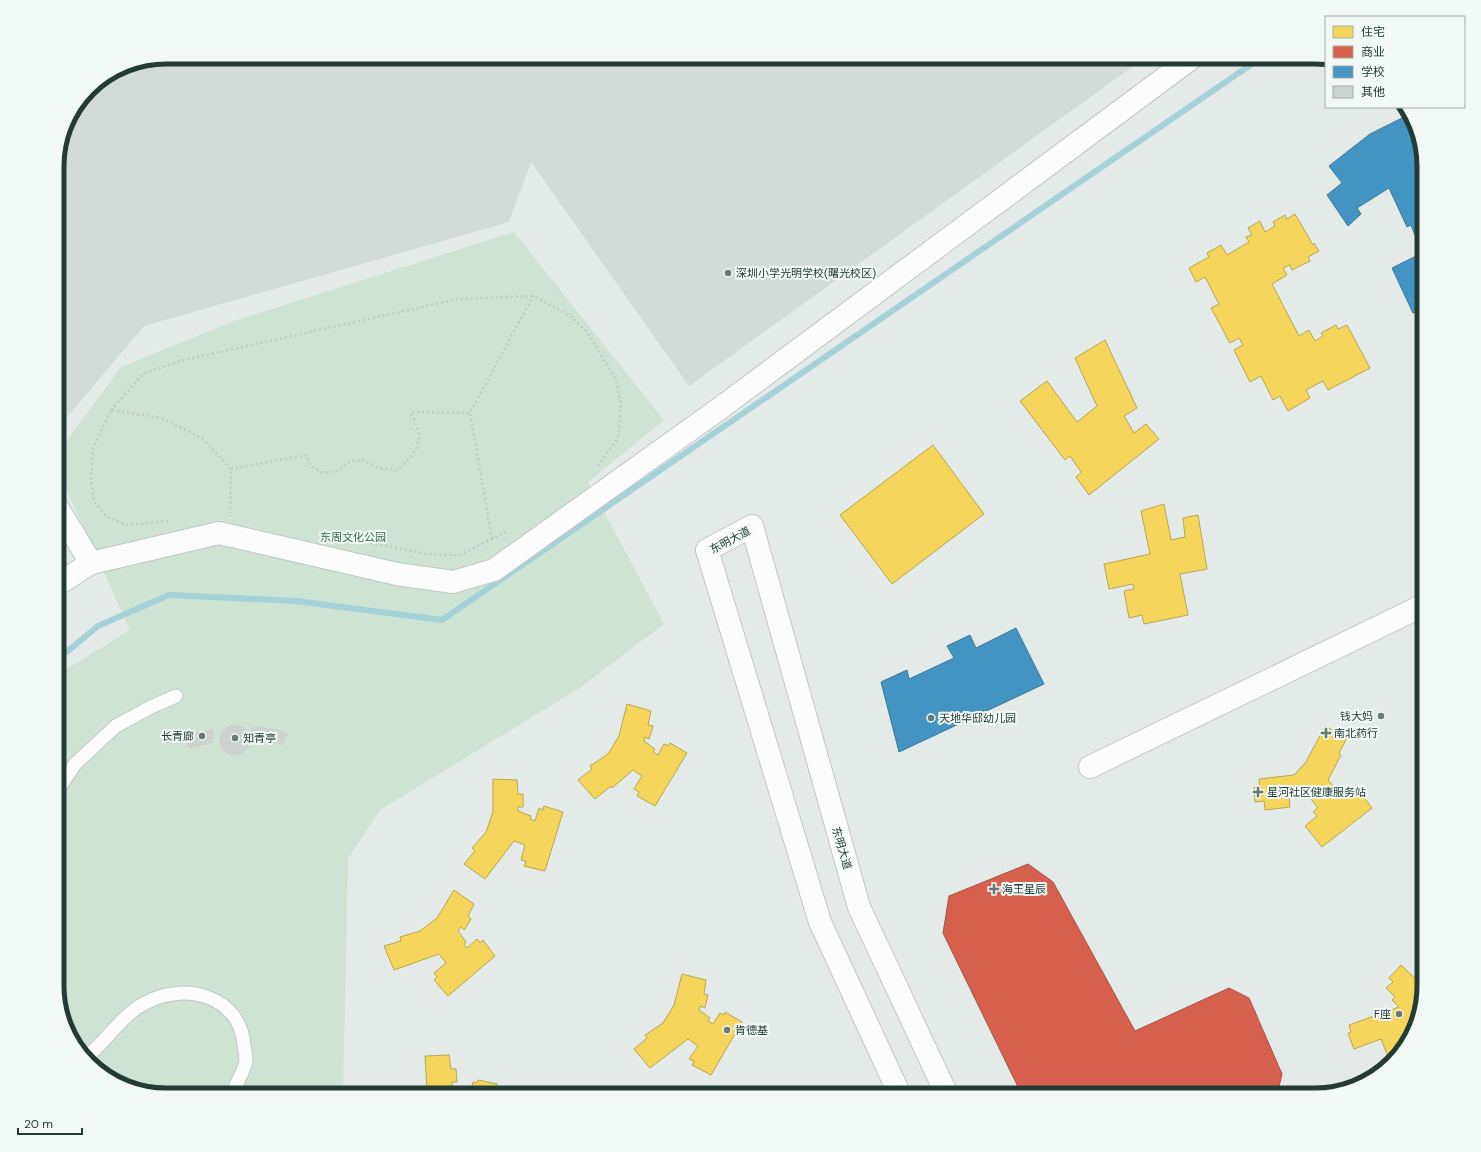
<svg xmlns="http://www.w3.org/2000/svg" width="1481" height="1152" font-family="'DM Sans','Noto Sans SC',sans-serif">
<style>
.built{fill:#d2dbd7}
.green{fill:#cde3d4}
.homes{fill:#f6d55c;stroke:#b6a750}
.shops{fill:#d6604d;stroke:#a05546}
.schools{fill:#4393c3;stroke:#397998}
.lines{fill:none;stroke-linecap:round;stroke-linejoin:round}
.stream{stroke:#a6d1d7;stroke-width:6}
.building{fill:#cdd2d0;stroke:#cdd2d0}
.service-casing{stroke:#c1c7c4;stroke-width:15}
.minor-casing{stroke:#c1c7c4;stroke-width:24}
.tertiary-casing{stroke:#c1c7c4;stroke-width:24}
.secondary-casing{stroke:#bfc7c4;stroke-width:24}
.path{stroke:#c1cac5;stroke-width:2.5;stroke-dasharray:2 3;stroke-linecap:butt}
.service{stroke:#fbfcfb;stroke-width:13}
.minor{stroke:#fbfcfb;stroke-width:22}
.tertiary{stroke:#fbfcfb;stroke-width:22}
.secondary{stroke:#fbfcfb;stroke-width:22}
.poi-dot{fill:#667973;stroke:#f2f8f5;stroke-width:1.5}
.labels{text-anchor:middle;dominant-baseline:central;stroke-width:4;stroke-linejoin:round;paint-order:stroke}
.poi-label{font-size:11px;fill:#223c35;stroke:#f2f8f5;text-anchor:start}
.park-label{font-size:11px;fill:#2d7247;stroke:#f2f8f5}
.street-label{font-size:11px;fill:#223c35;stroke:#f2f8f5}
.rim{fill:none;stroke:#223c35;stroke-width:5}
</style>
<rect width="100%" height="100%" fill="#e4eae7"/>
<path class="built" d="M166,57H1146L689,386L531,162L509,222L144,326L57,429V159L68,118L94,84L125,65Z"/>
<path class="green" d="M514,232L664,420L588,482L664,624L578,689L380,810L348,859L343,1095H166L131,1089L100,1072L68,1034L57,993V675L130,630L57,469V454L121,367L234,321Z"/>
<path class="homes" d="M1295,214L1313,245L1314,243L1319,251L1308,257L1310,261L1292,270L1290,265L1283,268L1287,275L1272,284L1299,336L1309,330L1315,341L1323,336L1321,333L1336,325L1338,329L1347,325L1370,368L1328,390L1323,381L1306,390L1310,398L1288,411L1280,396L1273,400L1261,376L1250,382L1234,350L1243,345L1239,338L1230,343L1211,308L1219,304L1205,277L1196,282L1189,268L1209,257L1207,253L1221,245L1227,255L1249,242L1246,237L1252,235L1248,228L1260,221L1265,232L1275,226L1273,222L1285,215L1287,219Z
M1105,340L1137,408L1124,416L1134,433L1146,424L1159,439L1089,495L1076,477L1081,472L1070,456L1065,460L1020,401L1047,381L1077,422L1097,406L1075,358Z
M933,445L984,514L892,584L840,515Z
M1164,504L1171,540L1185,537L1183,518L1198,515L1207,569L1180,574L1188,615L1144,624L1142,615L1129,618L1124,591L1134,589L1133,584L1109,589L1104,564L1150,554L1141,511Z
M627,704L651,711L648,725L653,726L649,739L645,737L644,741L655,749L653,752L658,755L664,744L668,746L670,743L687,753L655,806L637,796L639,792L634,789L642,776L633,770L612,788L611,786L595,799L578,780L592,769L590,766L608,754L619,736Z
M1325,726L1347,738L1339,753L1341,755L1328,780L1335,788L1332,790L1338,798L1347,791L1352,797L1359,791L1372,808L1322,847L1305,826L1317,816L1313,812L1318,808L1306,793L1289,795L1290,807L1265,810L1264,801L1255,802L1254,787H1260L1259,779L1294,775L1306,762Z
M493,779L517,780L518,794H523V807H518V811L531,816L530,819L535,821L539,808L543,810L544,806L563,812L545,871L524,866L526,861L521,860L525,845L514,841L485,879L464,864L475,851L472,848L486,832L493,812Z
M1023,874L1047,877L1041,920L1071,923L1062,981L1040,978L1041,975L1032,974L1034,963L1025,961L1027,953L1005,952L1016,969L991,980L963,930L981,920L983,925L989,921L996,934L993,942L1004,944L1012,885L1021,886Z
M454,890L474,904L468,916L471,919L464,930L461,927L458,931L466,942L464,944L467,948L477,939L480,943L483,940L495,956L448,996L434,980L437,977L434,973L446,963L439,954L394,970L384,946L401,941L400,937L420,931L437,918Z
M1401,965L1424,987L1418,1021L1401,1052L1390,1062L1381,1039L1354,1049L1348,1033L1351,1032L1349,1025L1399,1007L1392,1000L1395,997L1386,988L1393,982L1389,978Z
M682,974L706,980L704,994L708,995L705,1008L700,1006L699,1010L710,1018L708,1021L713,1024L720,1013L724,1015L725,1012L742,1022L711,1075L692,1065L694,1061L689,1059L698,1046L688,1039L650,1068L634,1049L647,1038L645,1035L663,1023L674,1005Z
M1207,1004L1250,1033L1245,1042L1250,1045L1244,1055L1246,1056L1244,1060L1218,1042L1210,1053L1217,1074L1247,1064L1251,1074L1255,1073L1260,1089L1243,1095H1204L1199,1078L1191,1080L1188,1072L1196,1069L1194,1063L1197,1062L1193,1051L1200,1048L1209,1036L1197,1028L1202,1021L1198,1018Z
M449,1055L451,1069H456L457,1082H452V1086L465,1090V1093L470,1095L473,1082L477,1083L478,1080L497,1084L494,1095H425L427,1089L425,1056Z
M1084,1062L1095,1094L1154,1073L1161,1095H1056L1049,1075Z"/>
<path class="shops" d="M1028,864L1053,882L1135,1031L1229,988L1249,998L1282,1074L1277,1095H1022L943,933L949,896Z"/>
<path class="schools" d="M1410,114L1413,118L1424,166V308L1413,313L1392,268L1422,253L1411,225L1407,227L1389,188L1357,208L1361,214L1348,226L1327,195L1342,183L1329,166L1370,134Z
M1016,628L1044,684L899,752L881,682L907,670L909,679L954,658L947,646L970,635L976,648Z"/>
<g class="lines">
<path class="stream" d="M57,660L98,626L169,595L296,601L442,620L1262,57"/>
</g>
<path class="building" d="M220 740a15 15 0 1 1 30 0a15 15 0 1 1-30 0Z
M259,727L277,730L287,734L283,745L266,739H253L251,728Z
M213,729V742L190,748L185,739L196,733Z"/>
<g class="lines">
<defs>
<path id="service" d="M57,791L75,764L116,726L151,707L176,696
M87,1057C106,1041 123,1014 145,1003C185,981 241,996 244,1046C245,1051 246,1057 246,1061C244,1073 235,1084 232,1095"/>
<path id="minor" d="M57,507L91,563
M1090,767L1424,605"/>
<path id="tertiary" d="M57,585L91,563L219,533L397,574L453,582L494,570L719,409L1193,57"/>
<path id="secondary" d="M900,1095L820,922L707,550L752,526L859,907L947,1095"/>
</defs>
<use href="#service" class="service-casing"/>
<use href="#minor" class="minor-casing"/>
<use href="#tertiary" class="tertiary-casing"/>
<use href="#secondary" class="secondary-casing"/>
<path class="path" d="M111,410L144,373L184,360L458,299L533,296L571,316L588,333L616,380L621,405L618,438L598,466
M231,469L306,455L311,466L323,473L337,471L351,461L363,460L379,468L396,470C407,462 421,449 419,434C418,427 413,419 411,412L470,413
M168,521L127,525L107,517L94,501L91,479L93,448L111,410L162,418L203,439L231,469L230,513
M346,538L427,554L460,555L508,531
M492,539L470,413L533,296"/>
<use href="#service" class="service"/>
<use href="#minor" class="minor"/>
<use href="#tertiary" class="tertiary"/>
<use href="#secondary" class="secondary"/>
</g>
<g class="poi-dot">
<circle cx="728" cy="273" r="4"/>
<circle cx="1381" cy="716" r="4"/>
<circle cx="931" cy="718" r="4"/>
<path d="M1324 727h4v4h4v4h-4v4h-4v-4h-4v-4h4z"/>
<circle cx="202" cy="736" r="4"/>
<circle cx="235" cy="738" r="4"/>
<path d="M1256 786h4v4h4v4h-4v4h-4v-4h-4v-4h4z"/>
<path d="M992 883h4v4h4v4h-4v4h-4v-4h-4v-4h4z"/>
<circle cx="1399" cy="1014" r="4"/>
<circle cx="727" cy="1030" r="4"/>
</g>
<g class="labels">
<g class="poi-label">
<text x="736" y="273">深圳小学光明学校(曙光校区)</text>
<text x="1373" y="716" text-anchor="end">钱大妈</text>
<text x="939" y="718">天地华邸幼儿园</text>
<text x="1334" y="733">南北药行</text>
<text x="194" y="736" text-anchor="end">长青廊</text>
<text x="243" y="738">知青亭</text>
<text x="1267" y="792">星河社区健康服务站</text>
<text x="1002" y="889">海王星辰</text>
<text x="1391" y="1014" text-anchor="end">F座</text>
<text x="735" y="1030">肯德基</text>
</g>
<g class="park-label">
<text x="353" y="537">东周文化公园</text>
</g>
<g class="street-label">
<text transform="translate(730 540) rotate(-28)">东明大道</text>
<text transform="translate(842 848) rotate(74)">东明大道</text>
</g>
</g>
<path d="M0 0H1481V1152H0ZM166 64H1315A102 102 0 0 1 1417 166V986A102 102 0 0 1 1315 1088H166A102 102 0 0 1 64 986V166A102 102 0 0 1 166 64Z" fill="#f2f8f5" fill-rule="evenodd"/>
<path class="rim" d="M166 64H1315A102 102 0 0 1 1417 166V986A102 102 0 0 1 1315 1088H166A102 102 0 0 1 64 986V166A102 102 0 0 1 166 64Z"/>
<rect x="1325" y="16" width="140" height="92" fill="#f2f8f5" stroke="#9fada8"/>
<rect x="1333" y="26" width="20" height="12" fill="#f6d55c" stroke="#9fada8"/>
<text x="1361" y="36" font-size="12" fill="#223c35">住宅</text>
<rect x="1333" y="46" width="20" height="12" fill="#d6604d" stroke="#9fada8"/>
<text x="1361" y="56" font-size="12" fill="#223c35">商业</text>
<rect x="1333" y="66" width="20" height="12" fill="#4393c3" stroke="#9fada8"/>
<text x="1361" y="76" font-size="12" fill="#223c35">学校</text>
<rect x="1333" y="86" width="20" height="12" fill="#cdd2d0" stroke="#9fada8"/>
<text x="1361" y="96" font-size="12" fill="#223c35">其他</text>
<path d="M18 1128v6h64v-6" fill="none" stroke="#223c35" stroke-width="2"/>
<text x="24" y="1128" font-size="12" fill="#223c35" stroke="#f2f8f5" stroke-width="3" paint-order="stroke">20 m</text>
</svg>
